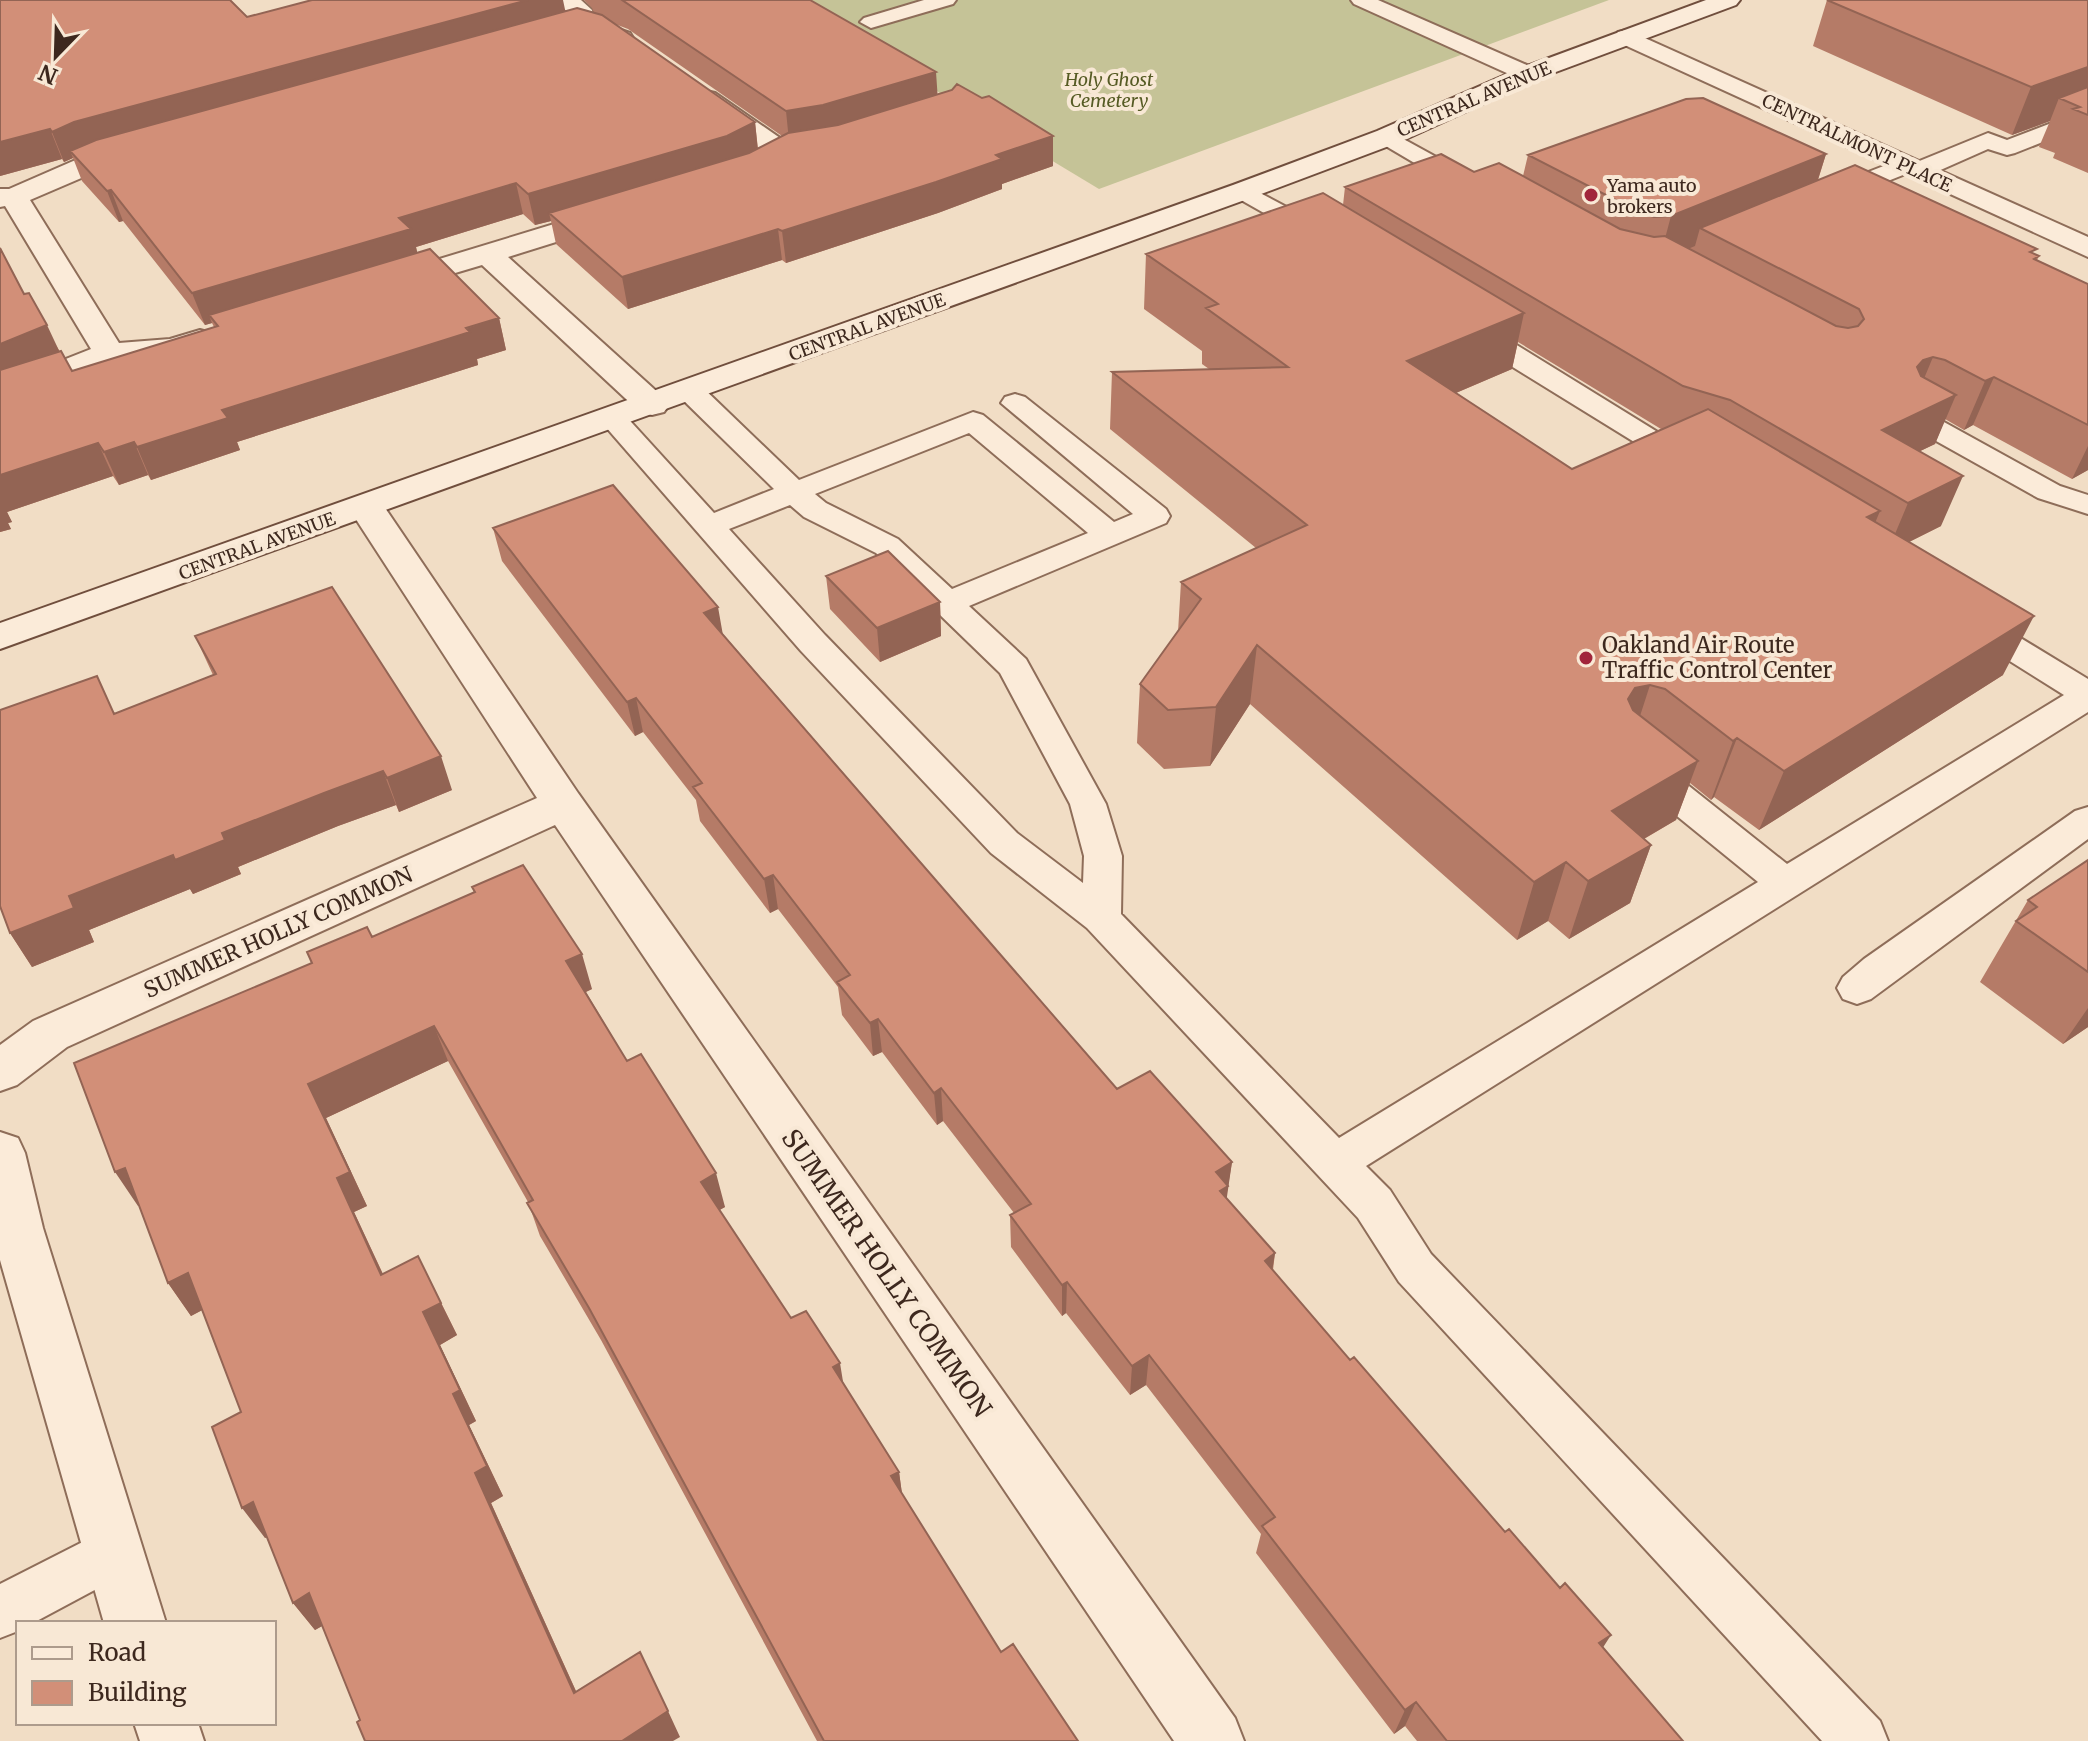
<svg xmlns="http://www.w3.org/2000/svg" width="2088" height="1741" font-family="Merriweather,serif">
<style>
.cemetery{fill:#c5c397}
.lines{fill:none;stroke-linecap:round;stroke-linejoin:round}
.service-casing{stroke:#8e6d59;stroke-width:4}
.minor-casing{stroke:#8e6d59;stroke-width:4}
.secondary-casing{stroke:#704e3d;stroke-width:4}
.service{fill:#fbebd9;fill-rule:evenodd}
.minor{fill:#fbebd9;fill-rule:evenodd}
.secondary{fill:#fbebd9;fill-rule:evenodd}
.wall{fill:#b57b67;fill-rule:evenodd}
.shaded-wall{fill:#936454}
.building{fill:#d28f78;stroke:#936454;stroke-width:2}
.poi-dot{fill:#a1253b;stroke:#f8e8d5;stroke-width:3}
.labels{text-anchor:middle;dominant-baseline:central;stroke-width:8;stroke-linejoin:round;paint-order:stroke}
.far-park-label{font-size:18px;font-style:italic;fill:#565b24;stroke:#f8e8d5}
.far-street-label{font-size:18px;fill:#3d281e;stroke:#f8e8d5}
.far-poi-label{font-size:18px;fill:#3d281e;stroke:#f8e8d5;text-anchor:start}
.poi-label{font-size:22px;fill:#3d281e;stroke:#f8e8d5;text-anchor:start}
.street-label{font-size:22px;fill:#3d281e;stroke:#f8e8d5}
.near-street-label{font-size:26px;fill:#3d281e;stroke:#f8e8d5}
</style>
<rect width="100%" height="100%" fill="#f1ddc5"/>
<path class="cemetery" d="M786,0H1609L1099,189Z"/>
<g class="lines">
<defs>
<path id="service" d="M924,0H956L953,4L871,28L860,22L864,18Z
M1351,0H1378L1536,69L1539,74L1536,79H1520L1354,4Z
M2088,109V124L2015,153L2007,155L1988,149L1927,176L1918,178L1908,173L1840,200H1822L1819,195L1822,190L1899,160L1907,158L1917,162L1988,133L2007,140Z
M1387,130L1480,181L1483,186L1480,191H1462L1379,142L1375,137L1379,132Z
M1243,184L1330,230L1334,235L1330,240H1312L1234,196L1231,191L1234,186Z
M1471,321L1481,323L1664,436L1703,448L1707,454L1703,460L1692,463L1644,448L1461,335L1457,329L1461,323Z
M690,382L700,385L799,480L973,412L983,415L1114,522L1133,514L1001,403L1005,397L1015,394L1025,397L1166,509L1170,516L1166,523L969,606L1026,659L1106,804L1122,856L1121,914L1339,1138L1758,882L1629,777L1624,768L1629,759L1642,756L1655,759L1787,864L2064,695L1962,631L1957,624L1962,617L1974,613L1986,617L2088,679V712L1366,1166L1390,1190L1431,1254L1880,1721L1888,1741H1822L1399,1282L1358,1218L1087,928L991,853L801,651L598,418L602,412L612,409L622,412L714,513L774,489L680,397L676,391L680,385ZM969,433L1088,533L952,589L898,539L826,503L815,494ZM790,505L804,517L876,553L1000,673L1070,804L1084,856L1083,883L1017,833L825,635L729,529Z
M1914,408L1924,411L2060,486L2088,495V514L2038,498L1904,423L1900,417L1904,411Z
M2088,807V839L1871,999L1857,1004L1843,999L1837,988L1843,977L1864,959L2075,811Z
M114,1526L132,1534L140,1552L132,1570L33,1623H18V1631L0,1638V1584Z"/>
<path id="minor" d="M553,0H581L592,10L594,21L630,33L633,38L630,43L621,45L574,30L569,13Z
M1627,30L2088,237V257L1618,42L1615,37L1618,32Z
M706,91L715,93L793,147L797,153L793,159L783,161L773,159L697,105L693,99L697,93Z
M134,142L144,144L148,150L144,156L107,167L30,200L119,343L170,339L200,330L211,333L216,340L211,347L172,358L115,362L58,388L0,406V385L91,349L5,206L0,207V189H9L87,155Z
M610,207L620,210L624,216L620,222L508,257L664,398L669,405L664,412L652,415L640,412L482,265L388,293L377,290L373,284L377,278Z
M366,496L379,499L578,793L1235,1718L1244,1741H1174L555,825L67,1047L17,1085L0,1091V1045L33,1021L537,798L348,507L353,499Z
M0,1132L18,1138L25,1153L43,1228L166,1623H104L0,1260Z
M134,1723H198L204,1741H140Z"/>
<path id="secondary" d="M1706,0H1740L1736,5L1537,79L1397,143L1253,197L0,649V623L1233,185L1377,131L1519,69Z"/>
</defs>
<use href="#service" class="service-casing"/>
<use href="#minor" class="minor-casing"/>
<use href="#secondary" class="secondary-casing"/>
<use href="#service" class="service"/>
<use href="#minor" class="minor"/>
<use href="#secondary" class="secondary"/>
</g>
<path class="wall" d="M0,0L247,17L565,11L594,13L592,8L584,0H810L937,95L1053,136V166L1002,184V189L938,213L786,263L782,260L628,309L556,244L551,221L535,225L523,214L416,247L417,253L499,318L506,350L477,359L478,365L237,442L240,450L151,480L148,475L119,485L113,476L7,512L12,522L8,523L11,529L0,532V248L24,294L72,371L214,327L212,323L205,325L123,221L119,222L82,181L73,158L64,162L62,159L0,176ZM615,24L628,29L782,136L758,149L755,122Z
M1827,0H2088V173L2053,158L2055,153L2039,147L2050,121L2012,135L1813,46Z
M1826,154L1818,180L2034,254L2039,256L2037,260L2088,284V470L2072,479L1973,425L1964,430L1945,419L1935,444L1920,451L1941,526L1909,542L2003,675L1759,830L1714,797L1711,800L1690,783L1676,820L1644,839L1651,845L1630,903L1569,939L1548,921L1517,940L1250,704L1210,766L1164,769L1137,743L1140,684L1178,632L1181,582L1256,548L1110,429L1112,372L1209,369L1202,364V351L1144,309L1146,254L1343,205L1345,187L1474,172L1523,176L1528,155ZM1518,342L1661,429L1572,469L1456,393L1512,369Z
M493,528L723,634L1117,1089L1232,1162L1226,1198L1275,1253L1273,1270L1350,1360L1603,1647L1683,1741H1417L1405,1726L1394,1734L1256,1553L1261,1534L1146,1385L1130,1395L1066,1313L1062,1316L1011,1247L1010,1215L1014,1213L943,1121L937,1125L882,1052L873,1056L842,1015L838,987L778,909L770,913L700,821L696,800L643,732L635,736L502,561Z
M826,576L940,602L941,636L880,662L830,609Z
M195,636L452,790L399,812L396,805L338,826L238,867L241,874L193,894L190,889L89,930L94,942L32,967L10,933L116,713L213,675Z
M2088,860V1027L2063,1044L1980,982L2028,900Z
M472,887L592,989L586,992L627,1061L725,1207L719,1210L791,1318L843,1383L899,1472L902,1494L1001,1652L1078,1741H817L601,1340L540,1236L528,1202L448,1061L326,1118L367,1206L354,1212L383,1274L418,1256L457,1335L440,1345L476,1421L469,1425L503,1496L491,1503L576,1691L680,1737L360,1720L322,1626L315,1630L293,1603L267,1537L265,1538L241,1412L202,1310L191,1316L168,1283L139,1206H138L312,964L474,892Z"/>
<path class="shaded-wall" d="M528,0H563L567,19L70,151L73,158L64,162L52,132L74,122Z
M2088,67V107H2080L2059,98L2050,121L2012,135L2031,87Z
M936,72L938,101L789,141L786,111Z
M755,122L758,152L549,213L551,221L535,225L528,194Z
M50,129L62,159L0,176V142Z
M1053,136V166L1002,184V189L938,213L786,263L782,231L996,155Z
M1826,154L1812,198L1700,228L1695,246L1659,261L1671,216Z
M516,183L523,214L416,247L419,260L209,315L212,323L205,325L192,293L399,218Z
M111,190L123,221L119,222L107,191Z
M778,229L782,260L628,309L622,277Z
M1524,313L1512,369L1397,418L1407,361Z
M499,318L506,350L477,359L478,365L237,442L240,450L151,480L137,447L222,410Z
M47,325L62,357L0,382V344Z
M1933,357L1913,405L1917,367L1923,360Z
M1994,377L1973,425L1964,430L1985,381Z
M1956,395L1935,444L1864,478L1882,430Z
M134,442L148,475L119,485L104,452Z
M98,443L113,476L7,512L12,522L8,523L11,529L0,532V475Z
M2088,446V470L2072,479Z
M1963,476L1941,526L1887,553L1908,503Z
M1880,511L1856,569L1867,517Z
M940,602L941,636L880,662L877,628Z
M718,607L724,641L704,613Z
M2034,616L2003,675L1759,830L1784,771Z
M1257,645L1250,704L1210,766L1216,707Z
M1650,685L1631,744L1628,699L1635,688Z
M636,698L643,732L635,736L627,702Z
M1737,738L1714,797L1711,800L1733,741Z
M441,756L452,790L399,812L387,778Z
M1698,761L1676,820L1592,869L1612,811Z
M383,771L396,805L338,826L238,867L241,874L193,894L190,889L89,930L94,942L32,967L10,933L69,896L222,833L324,793Z
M1651,845L1630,903L1569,939L1588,881Z
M1566,862L1548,921L1517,940L1534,882Z
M773,875L778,909L770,913L764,879Z
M582,954L592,989L577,996L566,961Z
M2088,1008V1027L2063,1044Z
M878,1019L882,1052L873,1056L870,1023Z
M434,1026L448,1061L326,1118L367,1206L354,1212L398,1307L381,1275L337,1178L308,1084Z
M941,1088L943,1121L937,1125L934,1093Z
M1232,1162L1224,1217L1216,1172Z
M125,1168L148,1201L138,1206L115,1172Z
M716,1173L725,1207L709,1216L701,1182Z
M1275,1253L1270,1284L1265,1261Z
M188,1273L210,1306L191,1316L168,1283Z
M1067,1282L1066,1313L1062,1316V1285Z
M441,1303L457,1335L440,1345L476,1421L469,1425L503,1496L491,1503L588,1718L574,1693L475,1473L453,1394L423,1312Z
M1149,1355L1146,1385L1130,1395L1132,1366Z
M840,1363L845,1394L833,1367Z
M899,1472L903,1501L891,1476Z
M253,1502L276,1532L265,1538L242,1508Z
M309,1593L331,1621L315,1630L293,1603Z
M1611,1635L1595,1660L1599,1643Z
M1416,1702L1405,1726L1394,1734L1405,1710Z
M668,1711L680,1737L673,1741H622Z"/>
<path class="building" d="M0,0H230L247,17L312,0H528L74,122L52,132L50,129L0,142Z
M622,0H810L936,72L823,105L786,111Z
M1827,0H2088V67L2031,87Z
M577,8L602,15L755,122L727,136L528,194L516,183L399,218L411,229L192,293L111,190L107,191L70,151L96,140Z
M957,84L982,98L989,96L1053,136L996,155L1002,159L936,182L782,231L778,229L622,277L549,213L749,153L788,133L838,125L952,90Z
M2088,87V115L2073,109L2080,107L2059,98Z
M1703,98L1826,154L1671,216L1654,217L1641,213L1528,155L1686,99Z
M1441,154L1474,172L1499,163L1620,229L1654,237L1665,236L1836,326L1848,328L1858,326L1864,319L1859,309L1700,228L1855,165L2037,249L2030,252L2039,256L2034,259L2088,284V425L1994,377L1985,381L1945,360L1933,357L1923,360L1917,367L1921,376L1956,395L1882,430L1963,476L1908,503L1730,400L1683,386L1345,187Z
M1323,193L1524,313L1407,361L1572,469L1708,409L1880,511L1867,517L2034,616L1784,771L1737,738L1733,741L1665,689L1650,685L1635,688L1628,699L1633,710L1698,761L1612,811L1651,845L1588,881L1566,862L1534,882L1257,645L1216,707L1168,710L1140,684L1201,599L1181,582L1307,525L1112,372L1288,367L1206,308L1218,304L1146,254Z
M0,248L24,294L29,293L47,325L0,344Z
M430,249L499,318L466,328L470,332L222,410L228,418L137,447L134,442L104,452L98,443L0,475V370L61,351L72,371L218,326L209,315Z
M613,485L718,607L704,613L1117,1089L1150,1071L1232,1162L1216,1172L1228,1186L1220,1191L1275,1253L1265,1261L1350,1360L1354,1357L1505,1532L1509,1529L1560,1588L1565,1583L1611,1635L1599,1643L1683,1741H1447L1416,1702L1405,1710L1262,1526L1275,1517L1149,1355L1132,1366L1067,1282L1062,1285L1010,1215L1031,1204L941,1088L934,1093L878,1019L870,1023L837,982L850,975L773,875L764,879L693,787L702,783L636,698L627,702L493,528Z
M888,551L940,602L877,628L826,576Z
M332,587L441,756L387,778L383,771L324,793L222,833L225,840L175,860L173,855L69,896L74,908L10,933L0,906V710L97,676L114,714L216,674L195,636Z
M2088,860V972L2016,921L2037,907L2028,900Z
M523,865L582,954L566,961L627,1061L641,1054L716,1173L701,1182L791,1318L806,1311L840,1363L833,1367L899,1472L891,1476L1001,1652L1013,1644L1078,1741H824L589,1308L527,1203L533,1200L434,1026L308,1084L350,1172L337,1178L381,1275L418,1256L441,1303L423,1312L460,1390L453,1394L487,1466L475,1473L574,1693L640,1652L668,1711L622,1741H365L357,1722L360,1720L309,1593L293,1603L253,1502L242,1508L212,1427L241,1412L188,1273L168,1283L125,1168L115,1172L74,1063L312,963L307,952L367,927L372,937L475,892L472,887Z"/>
<g class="poi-dot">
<circle cx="1591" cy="195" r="8"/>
<circle cx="1586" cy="658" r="8"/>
</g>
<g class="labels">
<g class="far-park-label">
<text x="1109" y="79">Holy Ghost<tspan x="1109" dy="21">Cemetery</tspan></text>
</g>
<g class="far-street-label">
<text transform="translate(1474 99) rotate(-23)">CENTRAL AVENUE</text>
<text transform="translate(1857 143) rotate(25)">CENTRALMONT PLACE</text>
<text transform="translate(867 327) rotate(-20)">CENTRAL AVENUE</text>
<text transform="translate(257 546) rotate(-20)">CENTRAL AVENUE</text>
</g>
<g class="far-poi-label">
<text x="1607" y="185">Yama auto<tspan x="1607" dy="21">brokers</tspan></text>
</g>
<g class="poi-label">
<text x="1602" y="645">Oakland Air Route<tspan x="1602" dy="25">Traffic Control Center</tspan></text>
</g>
<g class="street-label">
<text transform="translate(278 932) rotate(-24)">SUMMER HOLLY COMMON</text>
</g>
<g class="near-street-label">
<text transform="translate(887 1273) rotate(55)">SUMMER HOLLY COMMON</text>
</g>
</g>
<rect x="16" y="1621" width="260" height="104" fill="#f8e8d5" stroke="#ad9b8c" stroke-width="2"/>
<rect x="32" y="1647" width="40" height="12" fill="#fbebd9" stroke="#ad9b8c" stroke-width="2"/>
<text x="88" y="1661" font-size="24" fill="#3d281e">Road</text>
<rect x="32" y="1681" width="40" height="24" fill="#d28f78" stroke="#ad9b8c" stroke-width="2"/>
<text x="88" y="1701" font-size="24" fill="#3d281e">Building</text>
<g transform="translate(56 56) rotate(203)" stroke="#f8e8d5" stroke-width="6" paint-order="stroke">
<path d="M0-6L14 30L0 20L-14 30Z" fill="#3d281e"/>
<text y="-12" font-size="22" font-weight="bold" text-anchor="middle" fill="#3d281e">N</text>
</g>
</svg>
